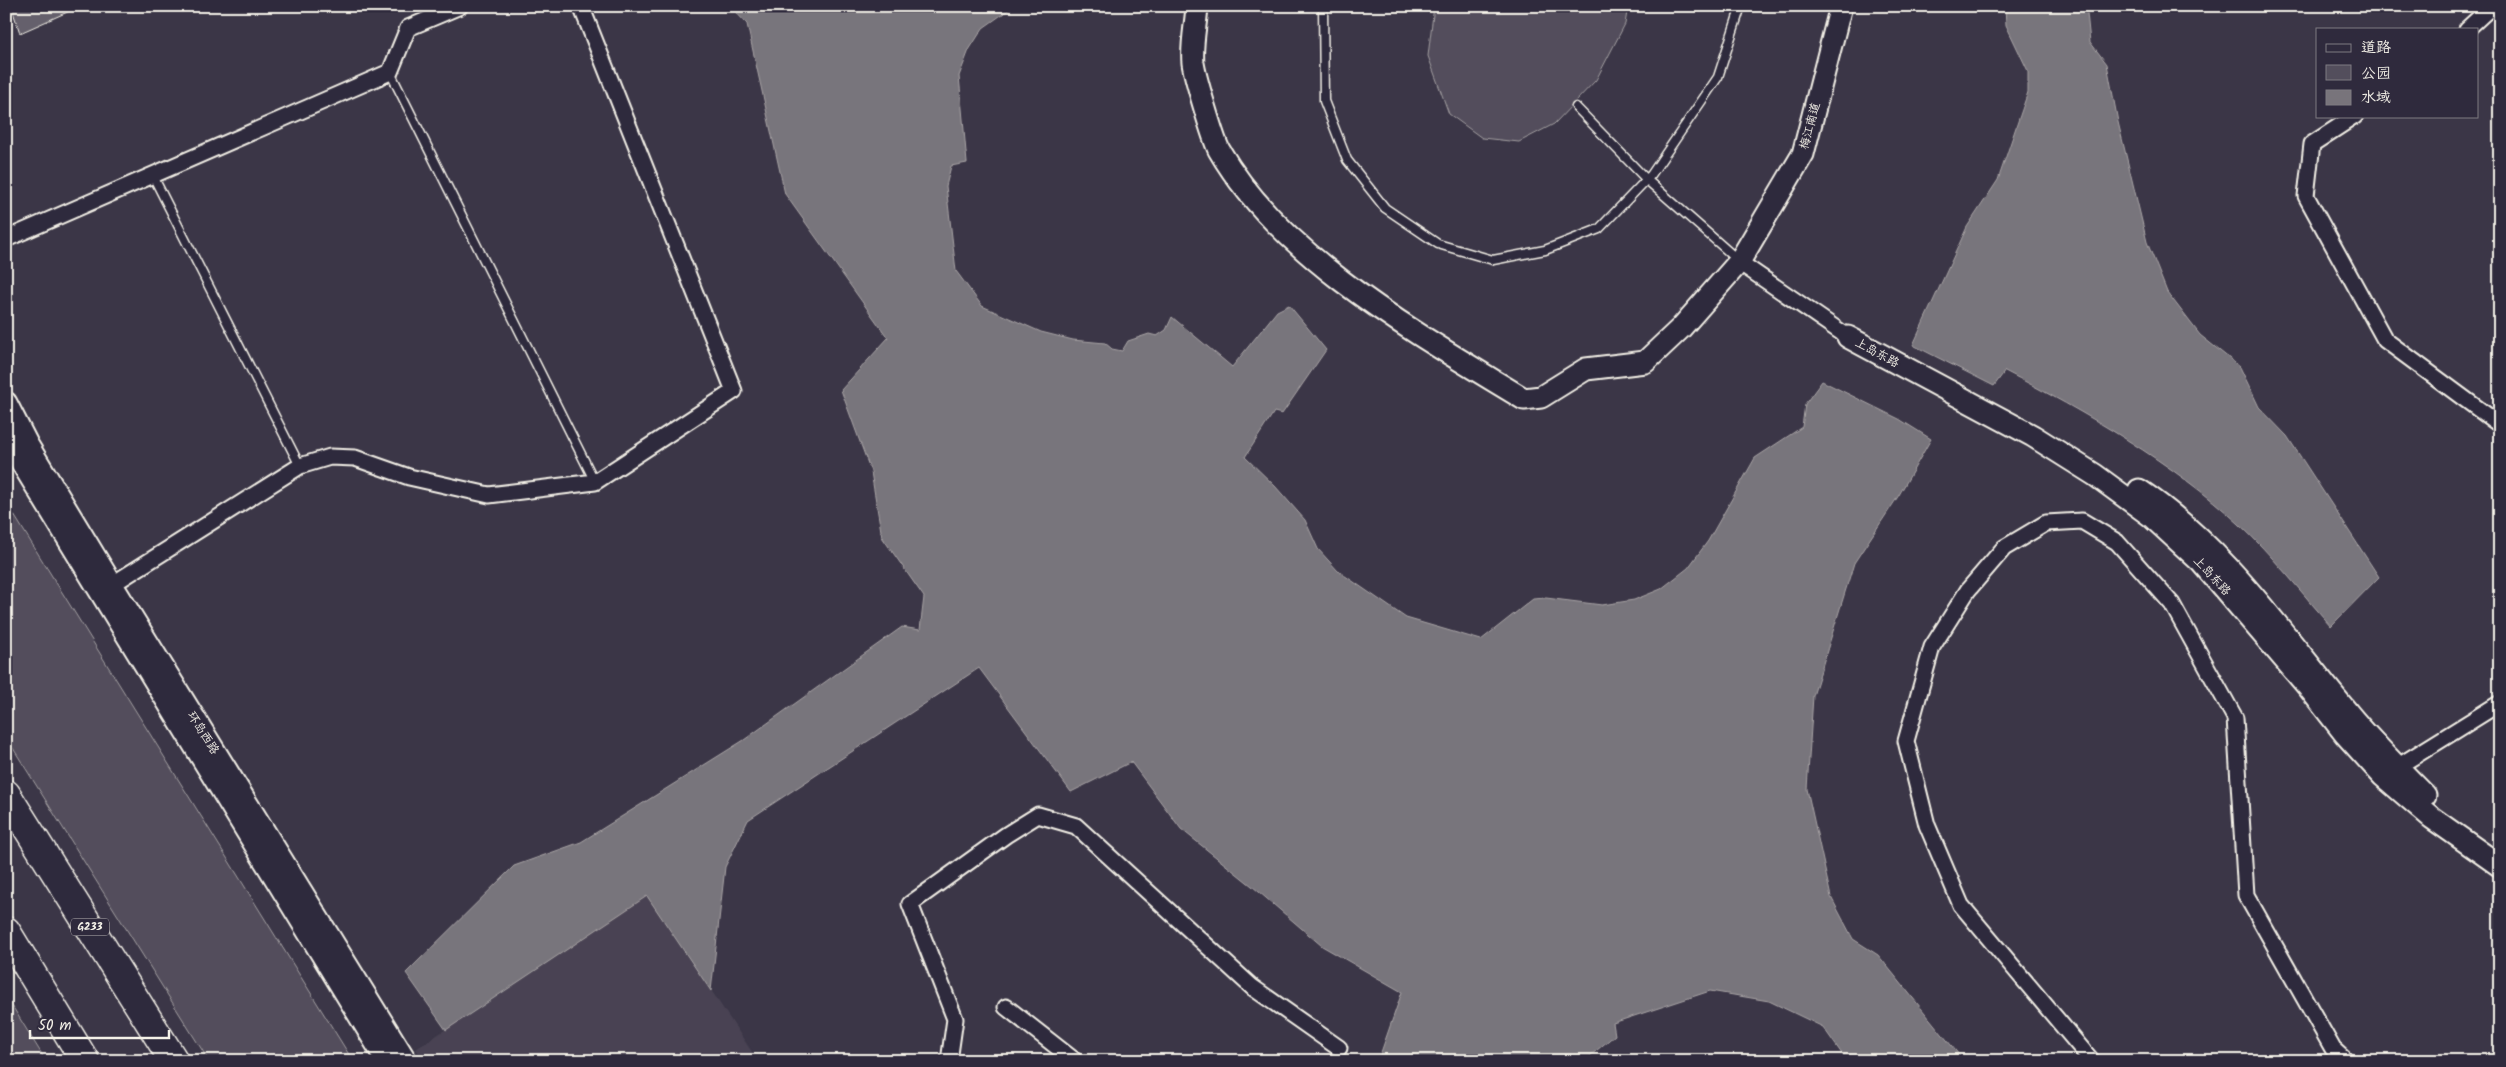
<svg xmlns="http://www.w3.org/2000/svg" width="2506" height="1067" font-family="Kalam,'LXGW WenKai TC',sans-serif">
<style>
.built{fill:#484352}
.green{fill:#534e5c;stroke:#a4a0a2}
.water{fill:#78747b;stroke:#aaa6a7}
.building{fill:#65616c;stroke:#f4f1e8}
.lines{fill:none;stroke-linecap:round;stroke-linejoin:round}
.lane-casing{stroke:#f4f1e8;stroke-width:11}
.street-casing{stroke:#f4f1e8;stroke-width:19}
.secondary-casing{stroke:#f4f1e8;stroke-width:25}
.highway-casing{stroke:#f4f1e8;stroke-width:31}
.lane{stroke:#2f2a3d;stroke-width:8}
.street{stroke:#2f2a3d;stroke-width:15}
.secondary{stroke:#2f2a3d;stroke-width:21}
.highway{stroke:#2f2a3d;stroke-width:28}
.labels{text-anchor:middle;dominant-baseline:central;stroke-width:5;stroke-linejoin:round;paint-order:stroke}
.shield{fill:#2f2a3d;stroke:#b9b5b5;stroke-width:1}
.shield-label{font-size:11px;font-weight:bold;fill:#f4f1e8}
.street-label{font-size:12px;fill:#f4f1e8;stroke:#2f2a3d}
</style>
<rect width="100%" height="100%" fill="#3b3647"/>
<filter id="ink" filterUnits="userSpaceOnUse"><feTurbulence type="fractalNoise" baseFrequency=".02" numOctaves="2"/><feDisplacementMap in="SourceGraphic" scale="10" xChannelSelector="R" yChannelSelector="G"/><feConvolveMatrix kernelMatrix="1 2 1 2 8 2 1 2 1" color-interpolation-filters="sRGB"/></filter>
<g filter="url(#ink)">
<path class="built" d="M648,895L758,1061H424L416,1049Z"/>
<path class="green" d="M1434,6H1628L1625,24L1596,80L1554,124L1519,142L1482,138L1449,114L1428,56Z
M6,502L353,1061H209L6,737Z
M6,996L46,1061H6Z"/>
<path class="water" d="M730,6H1014L983,28L969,50L959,76L967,163L951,166L946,186L956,271L982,306L1041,332L1073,340L1105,343L1112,349L1122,351L1128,341L1149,334L1157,336L1166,330L1172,317L1232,367L1277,311L1289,305L1326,350L1282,414L1274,412L1245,457L1275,486L1305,520L1318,549L1338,571L1406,618L1481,640L1533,599L1546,598L1602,605L1634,600L1661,589L1688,568L1708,541L1755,458L1802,427L1805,404L1822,381L1899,419L1931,439L1899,495L1854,563L1813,696L1807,789L1831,897L1853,939L1878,955L1964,1061H1847L1823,1027L1769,1001L1710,991L1613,1023L1615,1035L1584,1061H1378L1402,992L1322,946L1252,886L1181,829L1131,762L1071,792L979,668L748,820L725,867L711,991L647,896L446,1030L406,973L514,866L581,842L744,740L902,627L920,630L924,597L882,537L871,472L841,390L888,338L785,194L747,24Z
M2005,6H2090L2087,13L2090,42L2107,64L2118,122L2147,242L2167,292L2200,335L2240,367L2259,407L2287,436L2379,577L2331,626C2301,592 2272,555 2239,524C2175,464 2083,411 2005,371L1994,386L1913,345L1967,227L1998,180L2028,92V71L2006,25Z"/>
<path class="building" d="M11,6H81L20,33Z"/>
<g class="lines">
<defs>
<path id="lane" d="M1323,6L1324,101L1347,160L1385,208L1438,244L1493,260L1545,250L1599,229L1651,175L1718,77L1741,6
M390,72L595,482
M1576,107L1647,180L1738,260
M153,176L300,466"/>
<path id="street" d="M2467,29L2492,6
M2355,116L2312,144L2306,196L2385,340L2500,425
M6,239L390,72L408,28L460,6
M1739,262L1848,337
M105,589L300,466L330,457L355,458L409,477L489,495L595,482L734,391L581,6
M2389,772L2500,703
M1006,1007L1075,1061
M949,1061L955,1019L910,904L1006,835L1038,815L1076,826L1252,987L1339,1048
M2092,1061L1961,905L1927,825L1906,741L1932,647L1968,590L2004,548L2046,523L2082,521L2117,542L2172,604L2235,718L2246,895L2333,1049L2346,1061"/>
<path id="secondary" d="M1197,6C1196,24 1191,45 1193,63C1195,77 1213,138 1219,150C1282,259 1419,335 1524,399L1541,397L1586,369L1645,362L1681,328L1739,262L1803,154L1841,6
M1848,337L2033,436L2095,475L2151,516L2201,562L2309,688L2345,734L2383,776L2432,818L2500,866
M6,403L28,446L112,585L406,1061
M6,437L387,1061
M2139,490C2227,549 2283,635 2349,714C2373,743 2399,769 2425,795"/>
<path id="highway" d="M6,794L174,1061
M6,931L85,1061"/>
</defs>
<use href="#lane" class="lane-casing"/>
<use href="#street" class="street-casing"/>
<use href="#secondary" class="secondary-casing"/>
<use href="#highway" class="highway-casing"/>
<use href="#lane" class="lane"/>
<use href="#street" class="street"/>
<use href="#secondary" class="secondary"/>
<use href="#highway" class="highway"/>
</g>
</g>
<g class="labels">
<rect class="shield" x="71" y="918.5" width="38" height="17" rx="4"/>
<g class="shield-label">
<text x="90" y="927">G233</text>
</g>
<g class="street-label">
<text transform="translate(1810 126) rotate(-75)">梅江南道</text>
<text transform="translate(1877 353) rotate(28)">上岛东路</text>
<text transform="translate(2212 576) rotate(47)">上岛东路</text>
<text transform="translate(203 733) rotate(58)">环岛西路</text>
</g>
</g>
<rect width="2506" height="1067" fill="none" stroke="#2f2a3d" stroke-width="25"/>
<rect x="12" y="12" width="2481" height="1042" fill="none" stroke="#f4f1e8" stroke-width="2" filter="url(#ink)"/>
<rect x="2316" y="28" width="162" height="90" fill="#2f2a3d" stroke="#7e7a81"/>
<rect x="2326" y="44" width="25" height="8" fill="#2f2a3d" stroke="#7e7a81"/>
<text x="2361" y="52" font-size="15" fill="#f4f1e8">道路</text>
<rect x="2326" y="65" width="25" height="15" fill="#534e5c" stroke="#7e7a81"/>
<text x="2361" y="78" font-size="15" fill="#f4f1e8">公园</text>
<rect x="2326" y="90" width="25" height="15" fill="#78747b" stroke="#7e7a81"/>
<text x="2361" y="102" font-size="15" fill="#f4f1e8">水域</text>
<path d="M30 1030v8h139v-8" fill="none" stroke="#f4f1e8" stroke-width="2.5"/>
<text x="38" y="1030" font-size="15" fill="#f4f1e8" stroke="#2f2a3d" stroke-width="4" paint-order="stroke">50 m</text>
</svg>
